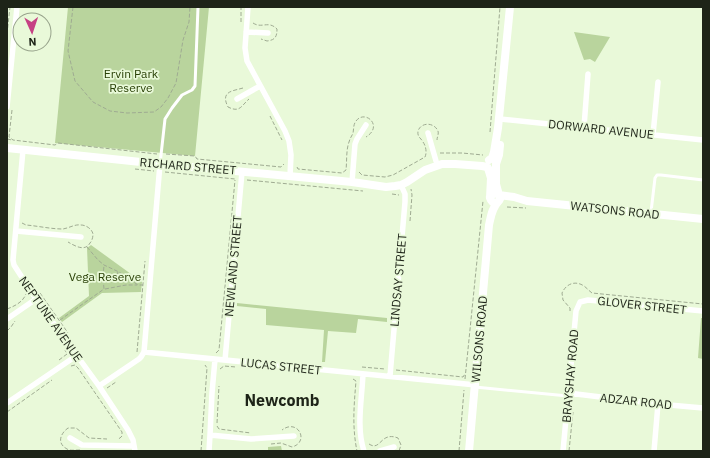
<svg xmlns="http://www.w3.org/2000/svg" width="710" height="458" font-family="'IBM Plex Sans',sans-serif">
<style>
.green{fill:#b9d49d}
.lines{fill:none;stroke-linecap:round;stroke-linejoin:round}
.path{stroke:#9fab92;stroke-width:1;stroke-dasharray:4 2;stroke-linecap:butt}
.lane{stroke:#fff;stroke-width:3}
.street{stroke:#fff;stroke-width:5.5}
.secondary{stroke:#fff;stroke-width:8}
.labels{text-anchor:middle;dominant-baseline:central;stroke-width:3.5;stroke-linejoin:round;paint-order:stroke}
.park-label{font-size:12px;fill:#294006;stroke:#e9f9d9}
.street-label{font-size:12px;fill:#1e2418;stroke:#e9f9d9}
.district-label{font-size:16px;font-weight:bold;fill:#1e2418;stroke:#e9f9d9}
</style>
<rect width="100%" height="100%" fill="#e9f9d9"/>
<path class="green" d="M68,7H209L195,156L55,143Z
M574,32L610,37L595,62L590,59L584,60Z
M91,245L142,282L141,292L102,293L62,322L59,318L89,296L87,248Z
M237,303L387,318V322L358,319L356,333L328,331L325,362H322L324,330L266,325V309L237,306Z
M701,318H703V359L698,358Z
M281,446L282,451H268V447Z"/>
<g class="lines">
<path class="path" d="M73,7L68,51L75,81L93,102L110,111L127,113L154,112L161,107L168,98L176,83L183,40L189,22L190,7
M241,22V7
M253,23C262,29 268,20 277,29C277,37 275,40 267,41L261,39
M7,34L10,7
M243,88C233,91 220,91 228,107C240,113 241,106 249,99
M12,110L9,137L13,140L55,145L58,143L157,154
M270,116L282,140
M490,132L500,7
M7,139L12,140
M440,153H462L483,155
M166,154L195,156L197,159L281,167L284,164
M297,167L298,169L342,173L346,170C347,161 346,150 349,142C350,138 352,136 353,133C354,129 353,125 356,121C365,109 384,126 366,137
M135,169L154,171
M165,172L235,179
M359,172L362,175L385,177L393,175L425,157C427,153 426,146 423,142C421,138 417,137 418,131C421,122 434,122 438,131C439,134 437,137 437,140
M247,180L363,191
M392,194L399,195
M507,207L526,208
M410,221L412,195L411,189
M22,223L26,225C38,226 51,229 63,229C69,228 75,224 81,225C86,225 92,229 93,234C93,237 92,241 90,243C85,252 75,246 68,242
M87,247L98,260L104,265L119,272L138,285H143
M117,276L118,271
M98,278L103,276
M105,289L126,285H137
M40,293L68,333
M7,309C15,306 23,302 26,294
M570,311V308L563,300L562,293C566,284 575,280 584,286C587,288 589,291 592,293L703,304
M60,320L104,289L103,278L104,265
M7,331L11,327L15,321
M137,352L145,261
M216,353L219,350L235,180
M59,360L67,354L65,350
M71,366L75,365L78,368L122,432V436L120,438L118,439
M362,367L385,369
M220,369L224,366L236,367
M396,370L463,377L465,374
M353,379L356,381C354,405 352,427 357,451
M465,379L483,201
M107,388L116,382
M7,412L52,380
M217,423L219,386
M217,426L219,429L251,433
M271,444L281,443L292,447C310,442 298,418 282,430
M369,444C381,452 380,431 398,438L401,445L399,451
M80,450C75,450 70,451 67,449C56,443 61,433 68,428H76L89,438L107,439
M201,451L207,368L205,365
M459,451L464,390
M569,451L573,412"/>
<path class="lane" d="M160,164L165,119L172,108L182,95L192,90L195,86L198,7
M651,212L655,178L657,175H661L703,180
M475,387L568,396"/>
<path class="street" d="M248,7L245,48L247,61L285,131L289,141L291,155L290,176
M246,32L268,33
M237,99L260,86
M7,107L17,7
M500,119L703,140
M584,127L588,74
M428,133L436,161
M653,135L658,82
M23,150L13,260L14,265L36,299L99,386L128,430L133,440L135,451
M352,182L355,144L357,139L366,125
M16,231L81,237
M7,319L36,299
M144,352L160,164
M225,360L242,172
M363,374C362,399 356,427 364,451
M390,376L405,202V194L401,185
M99,386L139,359L141,357L144,352L476,385
M568,393L658,404L703,408
M7,403L76,356
M210,435L251,439L294,436
M70,438L82,445L134,446
M209,451L210,435L212,393L215,359
M380,451L394,447
M563,451L576,311L580,302L588,300L703,311
M654,451L658,404"/>
<path class="secondary" d="M7,148L160,164L352,182L386,187L395,186L401,185L407,182L425,170L442,164H455L482,166L487,167
M489,160L492,158L494,152L498,128L510,7
M496,164L499,155L500,145
M496,165V184L499,195
M488,168L491,178L490,198C492,204 498,204 500,199L499,195L496,193L493,194L490,197
M499,195L514,197L527,201L703,219
M469,451L489,225C491,216 492,208 498,202"/>
</g>
<g class="labels">
<g class="park-label">
<text x="131" y="73">Ervin Park<tspan x="131" dy="14">Reserve</tspan></text>
<text x="105" y="276">Vega Reserve</text>
</g>
<g class="street-label">
<text transform="translate(601 129) rotate(6)">DORWARD AVENUE</text>
<text transform="translate(188 166) rotate(5)">RICHARD STREET</text>
<text transform="translate(615 210) rotate(6)">WATSONS ROAD</text>
<text transform="translate(233 266) rotate(-85)">NEWLAND STREET</text>
<text transform="translate(398 280) rotate(-85)">LINDSAY STREET</text>
<text transform="translate(642 305) rotate(6)">GLOVER STREET</text>
<text transform="translate(51 319) rotate(55)">NEPTUNE AVENUE</text>
<text transform="translate(479 339) rotate(-85)">WILSONS ROAD</text>
<text transform="translate(281 366) rotate(6)">LUCAS STREET</text>
<text transform="translate(570 376) rotate(-85)">BRAYSHAY ROAD</text>
<text transform="translate(636 401) rotate(6)">ADZAR ROAD</text>
</g>
<g class="district-label">
<text x="282" y="400">Newcomb</text>
</g>
</g>
<rect width="710" height="458" fill="none" stroke="#1e2418" stroke-width="16"/>
<g transform="translate(32 32) rotate(177)"><circle r="19" fill="#e9f9d9" stroke="#98a48c"/>
<path d="M0-3L7 15L0 10L-7 15Z" fill="#c64184"/>
<text y="-6" font-size="11" font-weight="bold" text-anchor="middle" fill="#1e2418">N</text>
</g>
</svg>
